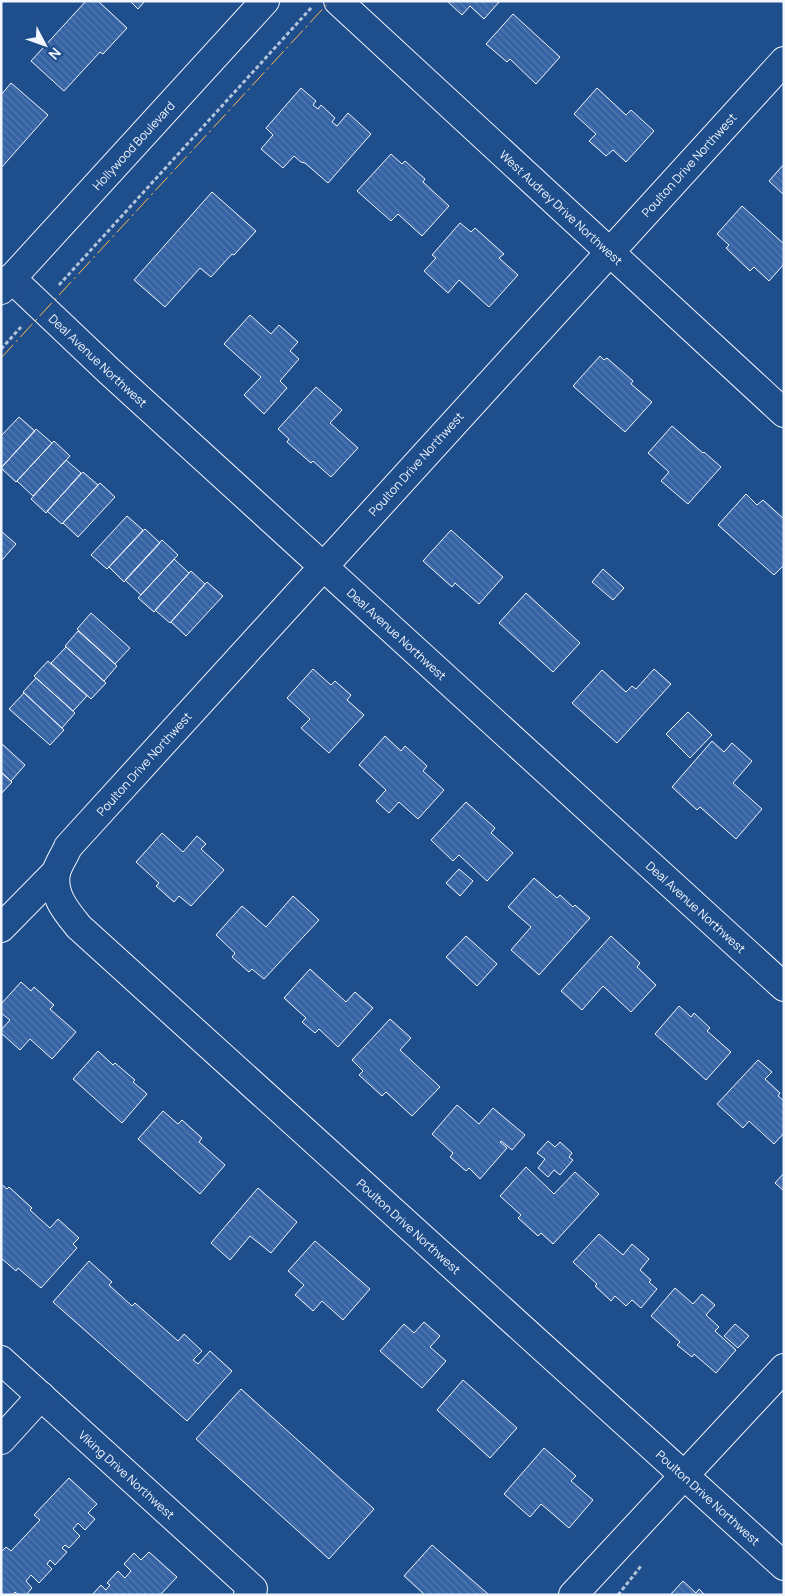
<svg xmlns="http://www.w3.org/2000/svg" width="785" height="1596" font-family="Manrope,sans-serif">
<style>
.building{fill:url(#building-back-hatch);stroke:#f2f6ff}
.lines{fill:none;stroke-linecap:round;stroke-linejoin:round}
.minor-casing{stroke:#f2f6ff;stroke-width:30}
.path{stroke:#b3c4dc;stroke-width:3;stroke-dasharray:4 2.5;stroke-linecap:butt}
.minor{stroke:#1f4e8c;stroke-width:28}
.power{stroke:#ffb74d;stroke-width:1;stroke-dasharray:18 4 2.5 4;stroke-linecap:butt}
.labels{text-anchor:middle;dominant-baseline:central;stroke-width:4;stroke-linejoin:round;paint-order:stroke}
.street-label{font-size:12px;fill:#f2f6ff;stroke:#1f4e8c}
</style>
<defs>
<pattern id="building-back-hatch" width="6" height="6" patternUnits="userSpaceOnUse" patternTransform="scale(1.25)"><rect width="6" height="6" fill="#3563a3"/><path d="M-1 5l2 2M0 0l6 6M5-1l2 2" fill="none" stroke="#537ab1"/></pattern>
</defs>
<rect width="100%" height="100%" fill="#1f4e8c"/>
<path class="building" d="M86,1H98L127,28L103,54L100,52L64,91L31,61Z
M130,1H145L138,9Z
M447,1H500L484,19L470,6L462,15Z
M513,14L560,57L536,84L510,59L507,62L486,44Z
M11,83L48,115L1,168V95Z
M301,88L316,101L313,105L318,109L321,105L335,118L332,122L337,126L348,113L371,134L328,183L305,163L301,162L294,156L283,168L261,149L273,135L266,128Z
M597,88L626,115L631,110L654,131L626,162L613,150L606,156L589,141L596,134L574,114Z
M391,154L402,164L405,161L425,179L423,182L449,206L422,236L398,214L391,221L357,191Z
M784,164V195L769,181Z
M212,192L256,231L234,255L232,254L211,277L200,268L165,307L134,280Z
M742,206L784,244V264L769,281L754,267L750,271L726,248L729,245L717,234Z
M460,223L471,232L475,228L504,254L499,258L518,275L489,307L459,280L448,293L424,271L436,258L432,255Z
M250,315L271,334L279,325L298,342L290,351L299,359L280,381L287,388L264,414L244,395L261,377L224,344Z
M600,356L604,360L607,358L633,381L631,384L652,402L625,432L573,386Z
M316,387L342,410L330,423L358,448L331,477L313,461L311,463L287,442L289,439L278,429Z
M19,417L35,431L1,468V436Z
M672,426L703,453L704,452L721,467L688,504L661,481L669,472L648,453Z
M36,429L52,443L16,482L1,468Z
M54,441L70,456L33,496L17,481Z
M66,460L81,473L46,513L31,499Z
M83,472L98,485L62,524L47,511Z
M100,483L115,497L78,537L63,523Z
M746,494L757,505L763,500L784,519V565L774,575L718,525Z
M127,516L143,530L107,569L91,555Z
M145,529L160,543L124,582L109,567Z
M451,530L503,577L479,604L455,583L452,587L423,561Z
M1,531L16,544L2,560H1Z
M162,540L178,555L141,595L125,580Z
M174,559L189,573L154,612L138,598Z
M603,569L624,588L613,600L592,582Z
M191,571L205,584L170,623L155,610Z
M207,582L223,596L186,636L171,622Z
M526,593L580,643L553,672L499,623Z
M91,613L130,648L115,664L77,629Z
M78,631L117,666L104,681L65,646Z
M66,647L106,683L91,699L51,663Z
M48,661L87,696L73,711L34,676Z
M313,669L331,685L335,681L351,695L347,700L364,715L329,753L301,728L310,719L287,698Z
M654,669L671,684L617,743L572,703L602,670L626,692L632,686L636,689Z
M36,678L75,713L62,728L23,692Z
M24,693L64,730L50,745L9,709Z
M688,712L712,735L690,758L666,734Z
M385,736L401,751L405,746L427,766L423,771L444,790L418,819L399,802L389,813L376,801L386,790L359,765Z
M712,741L724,752L732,743L752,761L733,783L762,809L736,839L700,807L697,810L672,787Z
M1,743L25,765L11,781L1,772Z
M1,772L12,782L1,794Z
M466,802L495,828L491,833L513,853L487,881L459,855L453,861L431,840Z
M162,833L183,852L197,836L206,844L201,849L224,870L191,906L179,896L174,902L156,886L159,883L136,862Z
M459,869L473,881L460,896L446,883Z
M534,878L557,898L560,895L573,907L575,905L590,918L539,975L511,950L531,927L508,907Z
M293,896L319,920L264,979L252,969L249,972L232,957L235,953L216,935L242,906L266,927Z
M466,936L497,964L477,986L446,957Z
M611,936L640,963L637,967L656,985L631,1012L603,986L582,1010L561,991Z
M310,969L346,1002L355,992L373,1008L338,1047L319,1029L315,1033L302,1022L306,1018L284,998Z
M21,982L31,991L34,987L54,1005L50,1009L76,1032L52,1059L30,1039L20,1050L1,1033V1030L10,1020L1,1013V1004Z
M679,1006L691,1017L694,1013L710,1028L707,1031L731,1052L706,1080L655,1034Z
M390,1019L411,1038L400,1050L440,1087L412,1116L386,1092L382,1096L359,1075L363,1071L352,1060Z
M98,1051L113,1065L115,1063L135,1080L133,1082L147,1094L122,1123L73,1079Z
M758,1060L772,1072L765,1079L780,1093L778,1096L784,1101V1133L774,1144L749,1121L743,1128L717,1104Z
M457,1105L479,1124L493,1108L525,1135L512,1150L501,1141L500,1142L507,1148L480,1179L469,1168L466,1171L450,1157L453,1153L432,1134Z
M163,1111L178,1124L182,1120L202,1138L199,1142L225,1165L200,1194L138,1139Z
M548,1141L555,1147L560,1142L572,1153L569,1157L573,1160L560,1175L554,1170L548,1177L538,1168L545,1159L537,1153Z
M526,1167L554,1194L575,1172L599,1194L553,1244L541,1233L538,1236L518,1218L521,1215L500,1196Z
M784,1173V1191L775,1183Z
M1,1184L7,1189L9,1187L32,1208L30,1210L50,1228L58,1219L79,1238L73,1244L77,1248L41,1288L18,1268L16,1271L1,1258Z
M258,1188L297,1222L271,1253L250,1236L230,1260L211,1243Z
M599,1234L623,1255L632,1244L649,1259L640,1270L651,1280L649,1282L657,1289L641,1308L632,1300L626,1306L615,1296L611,1301L595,1286L597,1284L573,1262Z
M315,1241L370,1289L343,1320L322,1301L313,1311L295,1295L304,1285L288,1271Z
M89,1261L112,1282L109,1285L132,1306L135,1303L178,1341L184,1334L202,1351L193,1360L198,1364L210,1351L232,1371L187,1421L53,1302Z
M675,1288L693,1304L702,1294L715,1305L706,1315L719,1327L715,1331L736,1350L716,1373L694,1354L692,1357L677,1345L680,1342L651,1316Z
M424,1322L440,1336L430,1347L446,1361L422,1388L380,1351L404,1324L414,1333Z
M735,1324L749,1336L738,1348L724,1336Z
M463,1380L517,1428L490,1458L437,1410Z
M241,1389L374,1509L329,1559L196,1439Z
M544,1448L576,1476L571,1481L593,1500L569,1528L541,1504L530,1517L504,1494Z
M69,1478L97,1504L88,1513L95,1519L85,1530L78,1523L73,1529L80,1536L69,1548L65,1545L62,1548L67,1552L55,1565L50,1560L47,1564L52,1569L39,1583L31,1575L26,1581L32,1588L26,1595H18L15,1592L13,1595H1V1552L6,1547L11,1551L40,1520L34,1515Z
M432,1545L488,1594L487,1595H425L404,1576Z
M149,1552L177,1577L160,1595H92L101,1585L106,1590L110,1585L107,1583L118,1571L125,1578L131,1571L124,1564L134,1553L141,1560Z
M683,1581L696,1593L699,1589L705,1595H670Z"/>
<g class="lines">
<defs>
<g id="minor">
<path id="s1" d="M338,1L784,413"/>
<path id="s2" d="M784,61L68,847C65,855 58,864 56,873C52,895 66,911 79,927L784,1566"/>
<path id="s3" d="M11,278L109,371L784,987"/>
<path id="s4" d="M1,290L265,1"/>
<path d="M1,928L56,872"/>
<path id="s5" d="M1,1360L253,1589L248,1595"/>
<path d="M1,1440L41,1396"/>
<path d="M573,1595L784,1368"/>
</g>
</defs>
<use href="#minor" class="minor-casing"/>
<path class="path" d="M59,285L312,7
M1,349L21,327
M618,1595L641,1566"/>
<use href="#minor" class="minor"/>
<path class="power" d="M1,358L330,1"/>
</g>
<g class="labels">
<g class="street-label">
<text stroke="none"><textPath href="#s4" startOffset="196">Hollywood Boulevard</textPath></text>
<text transform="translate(689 165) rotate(-48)">Poulton Drive Northwest</text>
<text stroke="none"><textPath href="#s1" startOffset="304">West Audrey Drive Northwest</textPath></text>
<text stroke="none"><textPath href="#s3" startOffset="120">Deal Avenue Northwest</textPath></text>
<text transform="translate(416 464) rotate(-48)">Poulton Drive Northwest</text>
<text stroke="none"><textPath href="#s3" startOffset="525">Deal Avenue Northwest</textPath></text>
<text transform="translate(144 764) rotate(-48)">Poulton Drive Northwest</text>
<text stroke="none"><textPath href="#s3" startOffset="930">Deal Avenue Northwest</textPath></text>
<text stroke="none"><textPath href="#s2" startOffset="1598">Poulton Drive Northwest</textPath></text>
<text stroke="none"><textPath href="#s5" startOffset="170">Viking Drive Northwest</textPath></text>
<text stroke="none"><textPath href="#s2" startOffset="2002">Poulton Drive Northwest</textPath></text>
</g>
</g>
<rect width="785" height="1596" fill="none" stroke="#f2f6ff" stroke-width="5"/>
<g transform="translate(45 45) rotate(131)" stroke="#1f4e8c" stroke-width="4" paint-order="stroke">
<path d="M0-4L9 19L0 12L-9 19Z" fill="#f2f6ff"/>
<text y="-8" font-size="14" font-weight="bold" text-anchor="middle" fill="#f2f6ff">N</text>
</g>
</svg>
